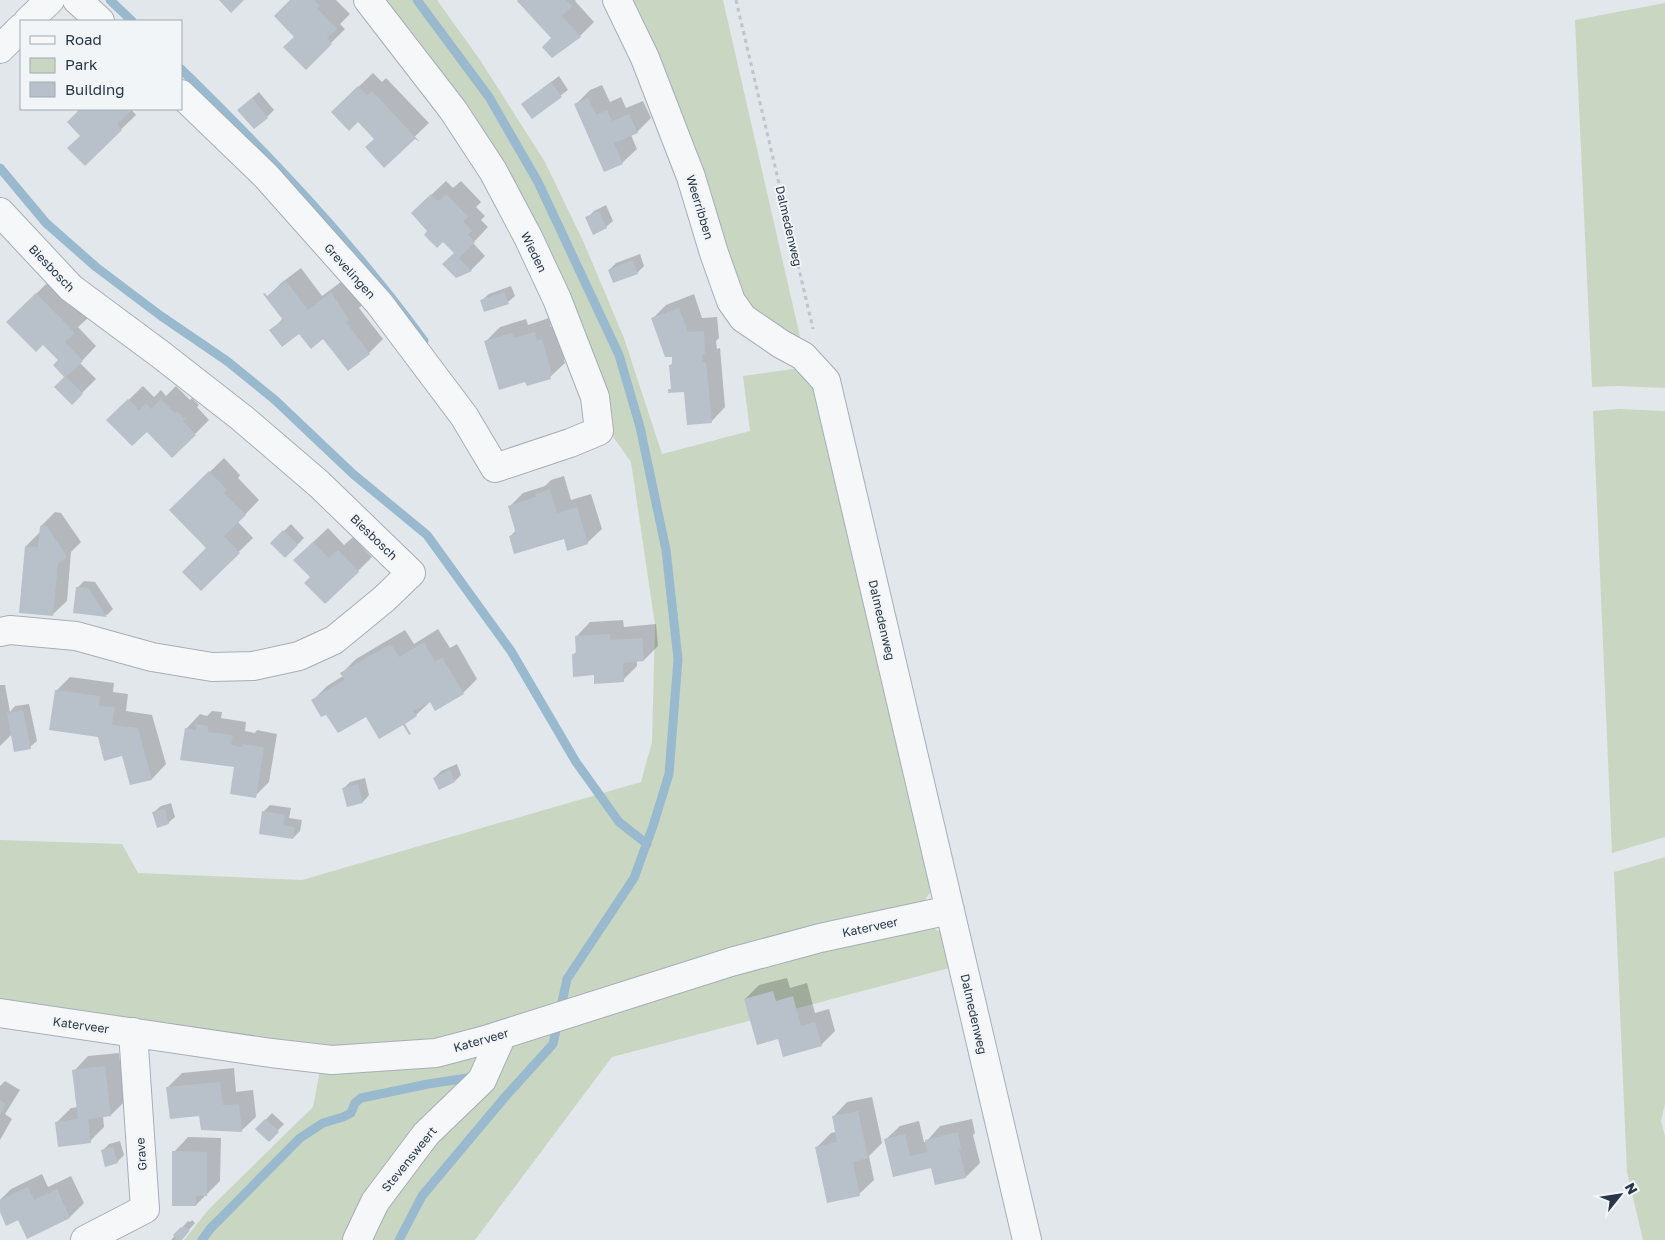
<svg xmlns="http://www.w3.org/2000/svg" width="1665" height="1240" font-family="'Golos Text',sans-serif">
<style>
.green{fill:#c9d6c2}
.shadow{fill:#0003}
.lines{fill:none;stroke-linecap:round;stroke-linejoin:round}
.stream{stroke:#99b9cf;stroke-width:9}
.building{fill:#b8c0ca}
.minor-casing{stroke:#a6aeb7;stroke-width:30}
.path{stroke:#c0c5ca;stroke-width:3;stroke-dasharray:4 4;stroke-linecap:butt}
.minor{stroke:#f5f7f9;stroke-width:28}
.labels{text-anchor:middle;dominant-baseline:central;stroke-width:4;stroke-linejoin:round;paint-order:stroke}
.street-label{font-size:12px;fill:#283645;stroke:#f2f5f8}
</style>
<rect width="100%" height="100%" fill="#e2e7ec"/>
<path class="green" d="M378,0H437L480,60L545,162L584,243L624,338L662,454L750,431L743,376L808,367L814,376L932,890L922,904L467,1040L347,1053L0,1005V840L122,844L138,873L302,880L641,782L652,742L655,625L631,462L614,438L589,361Z
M626,0H723L801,341L761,318L740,297Z
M1665,3V388L1618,386L1592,387L1575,20Z
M1619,409L1665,411V837L1612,853L1593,411Z
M1665,857V1104L1661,1121L1665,1136V1240H1643L1627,1172L1614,872Z
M930,926L944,934L957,966L612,1057L475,1240H184L209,1209L313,1107L321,1065L360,1067L720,973Z"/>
<path class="shadow" d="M292,0H336L350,14L340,24L345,29L306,68L296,36Z
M520,0H576L575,1L594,22L580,36L552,56V38Z
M373,73L382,82L386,78L429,123L384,166L376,138L358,120L332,112Z
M559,76L568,90L532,117L522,104Z
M602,85L610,102L621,97L626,108L643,101L651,118L637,132L631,135L637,149L622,163L576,104L590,90Z
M259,92L274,110L267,117L246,103Z
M78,109H131L136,115L85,164L80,111Z
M446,181L453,188L461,181L481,202L476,207L485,216L481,220L488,227L473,243L485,256L471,270L456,277L455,253L443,240L429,231L412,213Z
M606,205L613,221L606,227L587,218L594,211Z
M640,254L644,266L637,273L609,270L616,263Z
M301,268L322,296L345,279L362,305L359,308L383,339L369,353L323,338L300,332L271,331L283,318L267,297L281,283Z
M50,280L88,318L78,327L96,346L80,363L96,379L72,403L56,387L66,376L59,360L43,343L8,322Z
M511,286L515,296L508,302L482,300L489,294Z
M694,294L702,318L717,317L719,338L716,341L717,349L720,348L725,407L711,422L685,391L670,390L672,387L670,366L673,362V356L652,319L666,305Z
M549,318L551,327L556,326L565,359L564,360L565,363L550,377L486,341L500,327L526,319L528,325Z
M143,386L154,397L161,390L166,396L176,386L190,400L192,398L199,405L197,407L209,420L172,457L147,430L108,420Z
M224,458L240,475L238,478L259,500L238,522L253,538L201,589L208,548L171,510Z
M564,476L571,500L591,494L602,529L587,543L565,538L510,537L516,530L509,507L523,493L545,486L551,480Z
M55,512L61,513L81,542L71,552L67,601L52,615L26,546L41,531V526Z
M291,524L304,538L285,557L272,543Z
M328,528L344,545L353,537L372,557L358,571L311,577L309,546Z
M84,581L95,582L113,609L107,615L74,612L77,588Z
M623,620L624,627L656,624L658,646L644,660H637V666L623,680L595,674L573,655L577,651L576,637L590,622Z
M438,629L450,648L457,644L477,679L463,693L431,701L416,715L327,713L313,700L327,686L343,676L342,673L356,659L405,630L414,644Z
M70,677L114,683L113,692L128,694L126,711L152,715L166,764L152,779L99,736L56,691Z
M0,685H5L10,712L15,706L29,704L37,741L30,747L12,734L0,746Z
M212,711L222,712L221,718L246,722L245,731L255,733L257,730L277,734L269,782L255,796L236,766L186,729L200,714L207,716Z
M457,764L461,775L455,781L434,778L441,771Z
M365,778L369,795L363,802L343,789L350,782Z
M171,803L175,817L168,823L154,812L161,806Z
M270,805L291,808L289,818L302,820L300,831L293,838L263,812Z
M787,978L790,988L807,983L815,1013L829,1009L835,1031L821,1045L779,1037L745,999L759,985Z
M119,1053L125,1101L111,1115L103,1116L104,1127L90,1141L57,1122L71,1108L78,1107L74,1071L88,1056Z
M234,1068L236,1092L253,1090L256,1117L241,1131L200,1114L168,1087L182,1073Z
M5,1081L20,1090L5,1114L12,1119L0,1140V1086Z
M872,1097L882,1143L869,1156L874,1180L859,1194L816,1148L831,1133L836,1132L833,1117L847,1102Z
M272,1113L284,1124L269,1140L257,1129Z
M972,1119L975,1133L973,1135L980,1163L966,1177L932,1167L894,1176L885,1140L900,1126L919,1121L924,1142H926L940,1126Z
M188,1137L221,1138L220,1181L196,1205L174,1152Z
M120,1141L124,1155L117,1162L102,1151L109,1144Z
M42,1174L48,1187L71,1176L84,1203L70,1217L28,1237L18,1218L0,1210V1200L11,1189Z
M192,1220L195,1223L180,1240H171L188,1221L190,1222Z"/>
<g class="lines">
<path class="stream" d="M110,0L132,21
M181,69C268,154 353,243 424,341
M0,168L46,223L96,267L161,316L227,361L275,400L353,474L427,535L511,651L576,762L619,822L647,844
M202,1240L210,1229L300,1138L323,1123L343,1117L351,1113L355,1103L361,1098L428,1084L474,1077
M399,1240L422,1196L505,1097L553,1044L567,979L634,878L653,826L669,774L678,659L666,550L640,427L619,355L538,182L489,97L417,0"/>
</g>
<path class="building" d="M219,0H244L231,13Z
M290,0H314L320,6L317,8L337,29L327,38L332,44L306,70L283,47L294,37L274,16Z
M518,0H566L572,6L562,16L581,37L552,58L542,47L551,38L517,1Z
M551,82L562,97L532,119L521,104Z
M358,86L367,95L372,91L420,142L415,139L384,168L365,147L374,139L358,122L349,131L331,112Z
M252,98L268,118L254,129L237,110Z
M588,98L596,115L607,110L612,121L629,114L638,133L614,143L623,164L604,172L574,104Z
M76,109H133L117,124L122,130L85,166L67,148L80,136L67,122L78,111Z
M431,194L438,201L446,194L468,217L463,221L472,231L468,235L475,242L459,258L472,271L456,278L442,264L454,253L443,242L437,248L424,235L427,231L411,213Z
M599,211L607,228L593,235L585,217Z
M633,260L638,274L613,283L608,270Z
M286,281L308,310L331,292L349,320L346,322L370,354L348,371L323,339L311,349L299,334L282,347L269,330L283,320L263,294L265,293L267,296Z
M504,292L509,304L484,312L480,300Z
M36,293L75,333L65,342L83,361L66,377L83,394L72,405L54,387L64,377L53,365L58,360L43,345L36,352L6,322Z
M679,308L688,332L704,331L705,354H702L703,362H706L712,423L687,425L684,392L668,393V389H671L669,365H672V357H665L651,318Z
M535,332L537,341L542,339L552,374L550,375L551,379L527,386L525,382L499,390L484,341L512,333L514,338Z
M128,399L139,410L146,403L151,409L161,399L175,413L177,411L184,418L188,416L183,421L196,435L172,458L147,432L132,446L106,420Z
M209,471L227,490L224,493L246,515L224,536L240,553L201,591L182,572L206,548L169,510Z
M550,489L557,513L577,507L588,544L567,551L564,539L514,554L509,536L516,534L508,506L536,497L535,494Z
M40,526H47L67,557L58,564L53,616L19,613L25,546L38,547Z
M283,530L298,545L285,558L270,543Z
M313,542L329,558L338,550L359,572L325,604L304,583L310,577L293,560Z
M76,587L88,588L107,617L73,613Z
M610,634V640L642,638L644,661L623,663L624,682L594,684V675L573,677L572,654H576L575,636Z
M424,642L435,662L442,657L464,694L435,711L430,702L413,711L417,716L405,724L411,734L409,735L403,725L379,739L366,717L338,733L326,715L321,717L311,700L345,680L340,673L391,644L399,657Z
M55,690L100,696L99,706L115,707L112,725L138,728L152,780L130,785L122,756L104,761L98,737L49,730Z
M23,710L31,749L14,752L7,713Z
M196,724L208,726V732L233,735L231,745L242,747V744L264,747L256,798L230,794L234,767L180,760L185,728L196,730Z
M450,770L455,782L439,790L433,778Z
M358,784L363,803L347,807L342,788Z
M165,809L169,824L157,828L152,812Z
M262,811L285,815L283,825L295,827L293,839L259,834Z
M773,991L776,1001L793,996L801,1026L815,1022L822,1046L783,1057L778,1039L757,1045L744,999Z
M105,1066L111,1116L88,1119L91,1143L58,1147L55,1122L78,1119L72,1070Z
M220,1082L223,1105L239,1104L242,1132L201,1130L199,1116L170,1119L166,1087Z
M0,1100L6,1104L0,1115Z
M858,1111L868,1158L853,1162L860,1196L827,1203L815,1147L837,1142L832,1116Z
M265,1119L279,1132L269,1142L255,1129Z
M958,1132L961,1149H959L966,1178L935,1185L931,1168L893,1177L884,1139L905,1134L910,1156L927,1152L925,1140Z
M113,1147L118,1163L105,1167L101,1150Z
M172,1151L207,1152V1196H196V1206H172Z
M28,1187L34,1200L57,1189L70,1218L27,1239L18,1220L6,1226L0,1212V1200Z
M184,1226L190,1230L182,1240H178L173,1235L181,1227L182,1228Z"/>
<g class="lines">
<defs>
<path id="minor" d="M77,0L100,21
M617,0L645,58L691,177L714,253L731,301L743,318L781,344L803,356L826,381L1027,1240
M28,21L50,0
M0,49L21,28
M181,94L266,176L379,303L464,416L495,468L570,443L599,431L595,397L557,299L528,237L493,171L453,110L368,0
M0,212L71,288L160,354L242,418L319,484L411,573L384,599L334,640L299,656L253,666L212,667L152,657L76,636L10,630L0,632
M0,1013L271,1053L332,1060L436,1053L485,1040L731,962L820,938L950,910
M85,1240L145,1209L133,1032
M357,1240L375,1202L426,1134L482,1080L502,1035"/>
</defs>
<use href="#minor" class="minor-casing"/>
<path class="path" d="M736,0L813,329"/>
<use href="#minor" class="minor"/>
</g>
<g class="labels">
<g class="street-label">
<text transform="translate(700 207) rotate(73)">Weerribben</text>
<text transform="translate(789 226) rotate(77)">Dalmedenweg</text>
<text transform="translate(534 252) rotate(64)">Wieden</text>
<text transform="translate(52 268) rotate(46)">Biesbosch</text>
<text transform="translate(350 271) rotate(48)">Grevelingen</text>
<text transform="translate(374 537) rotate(44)">Biesbosch</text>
<text transform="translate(882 620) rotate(77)">Dalmedenweg</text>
<text transform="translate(870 927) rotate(-12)">Katerveer</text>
<text transform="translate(974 1014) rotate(77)">Dalmedenweg</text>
<text transform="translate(81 1025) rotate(8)">Katerveer</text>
<text transform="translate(481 1040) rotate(-16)">Katerveer</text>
<text transform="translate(141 1154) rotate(-94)">Grave</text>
<text transform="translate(409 1159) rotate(-51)">Stevensweert</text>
</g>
</g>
<rect x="20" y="20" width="162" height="90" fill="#f2f5f8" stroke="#a1a9b0"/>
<rect x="30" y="36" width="25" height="8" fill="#f5f7f9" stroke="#a1a9b0"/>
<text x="65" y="45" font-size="15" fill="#283645">Road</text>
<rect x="30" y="58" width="25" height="15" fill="#c9d6c2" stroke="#a1a9b0"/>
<text x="65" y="70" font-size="15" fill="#283645">Park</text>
<rect x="30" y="82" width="25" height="15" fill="#b8c0ca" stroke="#a1a9b0"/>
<text x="65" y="95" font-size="15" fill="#283645">Building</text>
<g transform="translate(1620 1195) rotate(60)" stroke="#f2f5f8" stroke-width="4" paint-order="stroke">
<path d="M0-4L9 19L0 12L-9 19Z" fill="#283645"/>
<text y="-8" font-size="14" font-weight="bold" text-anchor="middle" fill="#283645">N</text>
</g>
</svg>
